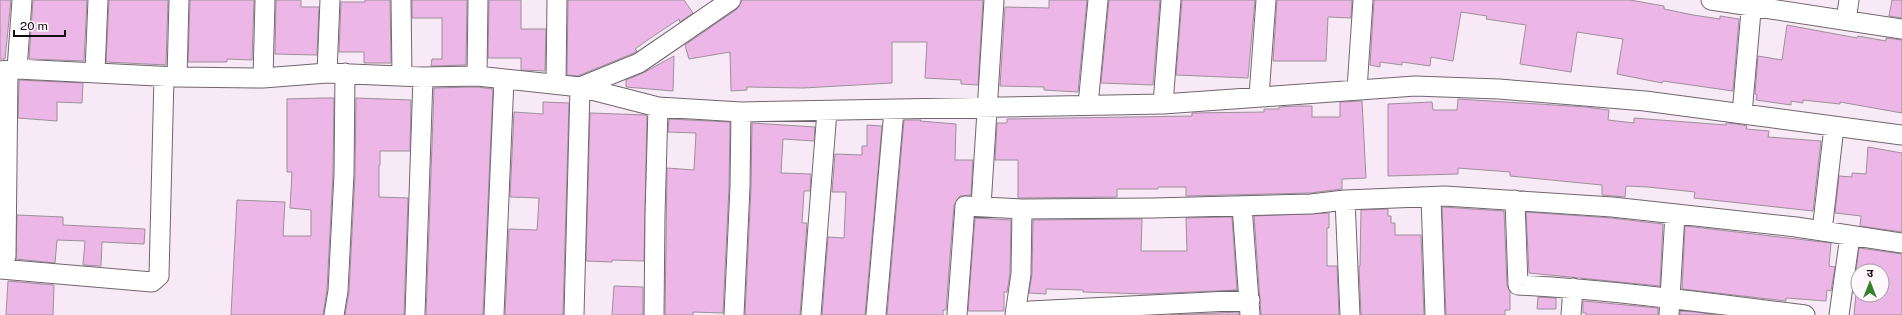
<svg xmlns="http://www.w3.org/2000/svg" width="1902" height="315" font-family="'Public Sans','Noto Sans Devanagari',sans-serif">
<style>
.building{fill:#ecb7e6;stroke:#9c909a;fill-rule:evenodd}
.lines{fill:none;stroke-linecap:round;stroke-linejoin:round}
.minor-casing{stroke:#726570;stroke-width:21}
.minor{stroke:#fff;stroke-width:19}
</style>
<rect width="100%" height="100%" fill="#f7e9f5"/>
<path class="building" d="M0,0H11L5,59H0Z
M33,0H87L84,61L29,59Z
M109,0H168L166,65L106,62Z
M190,0H254L252,60L227,59V62H188Z
M276,0H301V7H319L317,55L275,54Z
M365,0H390L391,63H364V52H339L341,2H365Z
M412,0H467L466,65L431,66L432,59H442V18H412Z
M489,0H521V29H546L545,71L521,70V58H488Z
M568,0H684L693,13L680,22L679,19L649,39L635,49L637,51L634,53L578,76L567,75Z
M742,0H983L978,85L961,84V80L925,78L927,42H892V83L803,88L747,87V90L731,91L730,52L689,59L685,45L737,9Z
M1049,0H1087L1078,92L1044,90V87L1000,86L1005,7L1049,8Z
M1109,0H1160L1153,85L1101,83Z
M1182,0H1255L1248,78L1176,75Z
M1277,0H1352L1351,18L1328,17L1326,61H1273Z
M1374,0H1630L1664,6V9L1693,15L1720,19V16L1739,19L1733,91L1663,81L1662,83L1617,74L1623,39L1577,32L1571,72L1520,64L1526,25L1486,19L1487,16L1461,12L1453,61L1431,57L1430,66L1402,62V65L1380,62V67L1370,65Z
M1892,0H1902V18L1889,16Z
M1787,25L1857,38L1858,36L1886,41V38L1902,40V113L1840,102V104L1803,100V103L1791,101V105L1756,100L1757,95L1755,94L1758,56L1782,60Z
M674,56L673,91L626,87V80L643,73Z
M19,80L83,83L82,103L57,102V121L18,118Z
M477,87L493,89L483,315H426L434,88Z
M323,98H334L333,174L327,290L323,315H231L237,200L285,202L283,236H311V210L290,208L292,172H287V99Z
M356,98L411,100L410,151H380V165H379V197L408,198L404,315H345L349,292L355,175Z
M1458,99L1586,107L1609,110L1608,120L1634,123V118L1726,125V123L1737,124L1747,126L1746,129L1769,131L1768,137L1821,141L1813,211L1694,198L1695,192L1648,187L1626,186L1625,197L1602,195V185L1510,176V172L1458,168V174L1388,176V104L1432,102L1433,110H1457Z
M1362,101L1366,178L1342,179V189L1310,193L1186,196V187H1158V189H1117V197L1018,198V160H995L997,123H1007V119L1192,116V113L1264,112V109H1279V107L1295,106H1312V117H1340V102Z
M543,102L569,103L563,315H505L509,229L537,230L538,216L539,198L510,197L514,112L543,114Z
M590,113L647,115L644,261L612,260V262L586,261Z
M669,119L730,122L729,187L723,313L693,312V315H665L667,168L694,170L696,133L668,132Z
M904,120H921L920,121L956,124L955,160H973L971,195L960,196L954,205L946,310H943V315H887Z
M752,123L815,127L814,141L783,139L781,173L811,174L810,191H804L802,223H807L800,315H745L751,188Z
M867,125L882,126L865,315H822L828,237L844,238L846,192H832L835,154L862,155V146H867Z
M1868,147L1902,153V232L1860,226L1861,216L1835,213L1839,176L1852,177V173L1866,174Z
M1442,207L1504,211L1507,285L1510,292V310H1505V315H1446Z
M1388,209V216H1391V223H1395V235H1421L1424,315H1361L1359,266H1360L1361,210Z
M1526,212L1611,218L1663,224L1660,286L1529,273Z
M1329,213V228H1327V266H1337L1339,315H1261L1254,216Z
M17,215L63,217V225L145,229L144,244L102,242L101,266L83,265L85,241L57,240L55,263L16,259Z
M1232,217L1237,290L1146,294L1083,292V290L1046,289V294L1029,293L1032,274L1033,220L1142,219L1141,251H1187L1186,218Z
M975,218L1011,220L1010,273L1007,292H1004V311H968Z
M1685,226L1831,243L1829,266L1835,267L1831,291L1827,290L1826,301L1786,298V301L1682,289Z
M1859,248L1902,254V315H1854L1856,293H1853ZM1858,271H1882V295H1858Z
M8,281L54,285L53,315H6Z
M614,286L643,287V315H612Z
M1538,297L1556,298V309H1537Z
M1583,301L1658,308V315H1586V313H1583Z
M1680,311L1696,312L1717,315H1680Z
M1239,312V315H1170Z"/>
<g class="lines">
<defs>
<path id="minor" d="M401,0L402,76
M1711,0L1902,29
M1846,20L1849,0
M17,69L22,0
M0,71L17,69L177,77L263,78L327,73L423,77L477,76L580,87L658,107L741,112L1163,104L1415,86L1499,89L1645,101L1902,135
M95,72L98,0
M327,73L330,0
M477,76L478,0
M177,77L179,0
M263,78L265,0
M556,83L557,0
M1357,89L1363,0
M1259,96L1266,0
M1163,104L1171,0
M1088,105L1098,0
M1742,114L1752,0
M1431,197L1435,315
M1345,200L1350,315
M1515,200L1518,285C1614,290 1709,303 1805,315
M981,206L994,0
M1242,206L1250,315
M1822,231L1834,127
M0,269L152,282L159,276L164,77
M0,269L6,256L8,71
M334,315L338,291L344,174L345,73
M415,315L423,77
M494,315L504,79
M574,315L580,87L639,63L731,0
M654,315L655,215L658,107
M734,315L740,187L741,112
M811,315L827,111
M876,315L894,110
M957,315L965,206L1022,209L1153,208L1311,204L1345,200L1445,196L1612,207L1796,227L1902,243
M1015,315L1021,274L1022,209
M1025,315L1030,311L1250,300
M1571,315L1573,288
M1669,315L1675,214
M1839,315L1850,236"/>
</defs>
<use href="#minor" class="minor-casing"/>
<use href="#minor" class="minor"/>
</g>
<g transform="translate(1870 283)"><circle r="19" fill="#fff9fe" stroke="#a19ba0"/>
<path d="M0-3L7 15L0 10L-7 15Z" fill="#378128"/>
<text y="-6" font-size="11" font-weight="bold" text-anchor="middle" fill="#140f13">उ</text>
</g>
<path d="M14 30v6h51v-6" fill="none" stroke="#140f13" stroke-width="2"/>
<text x="20" y="30" font-size="12" fill="#140f13" stroke="#fff9fe" stroke-width="3" paint-order="stroke">20 m</text>
</svg>
